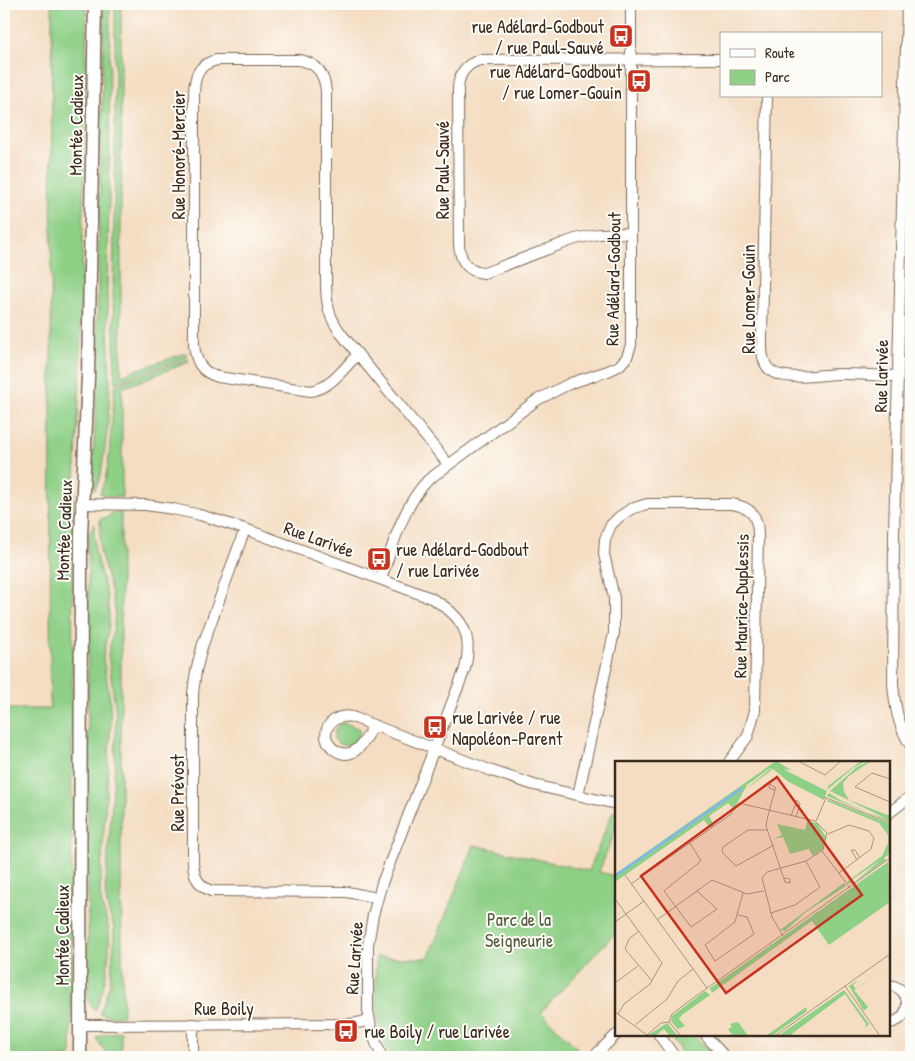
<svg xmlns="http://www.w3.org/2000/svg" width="915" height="1061" font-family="'Patrick Hand',sans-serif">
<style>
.green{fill:#8fd087;stroke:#657d52}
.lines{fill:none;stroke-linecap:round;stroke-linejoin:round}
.minor-casing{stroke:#7c6957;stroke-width:12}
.tertiary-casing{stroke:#7c6957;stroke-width:15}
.minor{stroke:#fff;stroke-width:10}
.tertiary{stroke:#fff;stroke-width:12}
.labels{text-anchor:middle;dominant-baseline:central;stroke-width:4;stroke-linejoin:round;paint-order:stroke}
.poi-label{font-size:18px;fill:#3b2a1e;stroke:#fdfcf7;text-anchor:start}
.street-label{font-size:18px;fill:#3b2a1e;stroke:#fdfcf7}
.park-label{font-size:18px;fill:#545c3e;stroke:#fdfcf7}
.inset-river{fill:none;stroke:#82b5ef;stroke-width:2.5}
.inset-road{fill:none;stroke:#aa9580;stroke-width:1}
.view{fill:#c8321e;fill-opacity:0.15;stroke:#c8321e;stroke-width:2.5}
.inset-edge{fill:none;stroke:#3b2a1e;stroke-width:2.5}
</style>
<rect width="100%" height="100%" fill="#fdfcf7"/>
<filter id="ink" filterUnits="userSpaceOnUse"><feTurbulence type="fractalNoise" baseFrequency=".02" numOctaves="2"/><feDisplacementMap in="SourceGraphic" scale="10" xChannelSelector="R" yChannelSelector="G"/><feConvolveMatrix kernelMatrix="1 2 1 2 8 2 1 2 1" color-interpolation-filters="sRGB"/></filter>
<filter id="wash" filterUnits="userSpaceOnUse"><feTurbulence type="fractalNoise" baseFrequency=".0096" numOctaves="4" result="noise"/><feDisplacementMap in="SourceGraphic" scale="20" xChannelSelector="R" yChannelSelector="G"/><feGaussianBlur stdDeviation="1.12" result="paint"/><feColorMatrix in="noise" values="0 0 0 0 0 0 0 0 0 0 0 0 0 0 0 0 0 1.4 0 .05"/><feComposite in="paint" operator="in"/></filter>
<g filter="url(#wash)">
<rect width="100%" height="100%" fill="#f4ddc2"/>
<path class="green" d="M52,4H87L80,377L73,522L71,1057H4V709H50Z
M104,4H110L109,203L107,290L110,387L108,426L101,475L95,490L91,481L95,427Z
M115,4H121V375L186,353L187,357L122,380L115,383L113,292L115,152Z
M188,359L189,362L122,388V497H111L100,493L105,480L108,465L115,386L122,382Z
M121,512V872L123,1016H107L100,1013L110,983L114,942V927L108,910L105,893L115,763L116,714L108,655L114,626L115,610L111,591L100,552V519L109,517L111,513Z
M94,523L95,552L107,596L109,614V626L103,657L110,699L111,723L100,890C100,905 107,917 109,931C111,955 105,990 95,1011L89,1003L88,996V536Z
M902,536H911V567L902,566Z
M344,723L360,729C359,744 344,752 334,739C334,731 335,725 344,723Z
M613,811L616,812V828L599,872L616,876V932L541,1012L583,1054L579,1057H391C373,1024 376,993 376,957L428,958L474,845L589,871Z
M121,1031V1057H109L96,1038L106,1034Z
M669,1035H694L713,1057H685Z"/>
</g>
<g filter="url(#ink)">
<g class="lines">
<defs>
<path id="minor" d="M907,4L894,534L893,684C895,707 898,726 911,746
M767,96L762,337C762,349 761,362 770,370C784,383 825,373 843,374C861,374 879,376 897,376
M630,233L599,234L575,239L484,273C467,272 460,260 459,244L458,88C459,73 466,64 480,60L721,59
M358,354C344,368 331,388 311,391L218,377C201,372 196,362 194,345V96C194,78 197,64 217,60H299C317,63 324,73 326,91V280C326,304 328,317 343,336L448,464
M81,504L146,505L173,509L200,515L245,529L431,598C461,615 474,633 465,669L382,883L373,915L368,945V1010L372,1033L382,1057
M245,529L202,647L196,671L193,693V863C194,877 198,885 211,891L347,892L377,898
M381,579C393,545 403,506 428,480L537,400L571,383L608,371L619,366L627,357L631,345V4
M373,725C367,739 354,763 335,750C330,747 328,743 326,737C325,721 341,713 355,718L492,771L534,785L616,804
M578,795L614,633V598L604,554L605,539L611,525L619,517L631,509L647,504H732C751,507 758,516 758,535L755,710L748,736L729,762
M889,813L911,796
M889,985C913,988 913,1020 889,1023
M79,1025L350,1024L369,1021
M659,1035L675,1057
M705,1035L725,1057
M193,1057V1024
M593,1057L616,1035"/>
<path id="tertiary" d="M80,1057L81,535L88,377L95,4"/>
</defs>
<use href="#minor" class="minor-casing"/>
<use href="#tertiary" class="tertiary-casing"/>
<use href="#minor" class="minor"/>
<use href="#tertiary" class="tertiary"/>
</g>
</g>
<defs>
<symbol id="bus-square" viewBox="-11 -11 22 22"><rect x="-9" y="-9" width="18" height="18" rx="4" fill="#c8321e" stroke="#fdfcf7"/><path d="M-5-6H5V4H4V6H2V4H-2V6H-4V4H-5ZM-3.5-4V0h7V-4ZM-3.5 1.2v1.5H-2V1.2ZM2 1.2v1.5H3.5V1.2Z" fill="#fff"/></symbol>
</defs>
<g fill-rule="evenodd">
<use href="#bus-square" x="607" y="22" width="28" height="28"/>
<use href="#bus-square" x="625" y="67" width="28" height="28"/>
<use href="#bus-square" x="365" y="545" width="28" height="28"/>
<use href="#bus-square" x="421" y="713" width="28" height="28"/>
<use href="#bus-square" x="332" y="1017" width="28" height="28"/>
</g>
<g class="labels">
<g class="poi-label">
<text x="604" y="26" text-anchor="end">rue Adélard-Godbout<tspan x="604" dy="21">/ rue Paul-Sauvé</tspan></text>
<text x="622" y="71" text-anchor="end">rue Adélard-Godbout<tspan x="622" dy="21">/ rue Lomer-Gouin</tspan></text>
<text x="396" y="549">rue Adélard-Godbout<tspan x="396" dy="21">/ rue Larivée</tspan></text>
<text x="452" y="717">rue Larivée / rue<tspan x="452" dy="21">Napoléon-Parent</tspan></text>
<text x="364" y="1031">rue Boily / rue Larivée</text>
</g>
<g class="street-label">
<text transform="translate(76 125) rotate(-89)">Montée Cadieux</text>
<text transform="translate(178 155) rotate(-90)">Rue Honoré-Mercier</text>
<text transform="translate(442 170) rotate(-90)">Rue Paul-Sauvé</text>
<text transform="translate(613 279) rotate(-89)">Rue Adélard-Godbout</text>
<text transform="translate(748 299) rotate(-90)">Rue Lomer-Gouin</text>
<text transform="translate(881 376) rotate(-89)">Rue Larivée</text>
<text transform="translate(64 530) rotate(-88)">Montée Cadieux</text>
<text transform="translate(319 539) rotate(20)">Rue Larivée</text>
<text transform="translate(741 606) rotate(-89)">Rue Maurice-Duplessis</text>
<text transform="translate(177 793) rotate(-90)">Rue Prévost</text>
<text transform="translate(62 935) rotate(-90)">Montée Cadieux</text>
<text transform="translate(354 958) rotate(-86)">Rue Larivée</text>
<text x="224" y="1008">Rue Boily</text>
</g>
<g class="park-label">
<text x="519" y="919">Parc de la<tspan x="519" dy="21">Seigneurie</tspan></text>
</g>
</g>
<g transform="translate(615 761)">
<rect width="275" height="275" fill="#f4ddc2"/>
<path d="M161,0L176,9L155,7L132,24L119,48L113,42L94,55L99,64L95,67L89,59L0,121V113ZM246,0H251L238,7L212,29L209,39L174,21L158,8L130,29L155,8L164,6L212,30L213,25ZM260,0L253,2L256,12L253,2L234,15L228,22L229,31L234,39L275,55V61L212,35L214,32L225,39L251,51L272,58L215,30L242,6L252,1ZM214,39L275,63V92L269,97L271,99L236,124L266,99L239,117L235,123L232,121L267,95L273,82V74L264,62L212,40ZM192,60L202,62L211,76L208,88L198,95L194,88L175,93L168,76L158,78L167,74L162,63L190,69ZM273,101L275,141L214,184L197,160L97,232L95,227ZM229,122L231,125L191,151L170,170L165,169ZM275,203L239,229L253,246L249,250L234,225L243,219L238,224L241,228ZM229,229L254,263L250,267L251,263L230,233L174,275H163ZM90,230L95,234L67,254L64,258L70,265L63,268L56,260L57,255ZM191,246L192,250L157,275H151ZM122,261L124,262L133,275H118L113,268L117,266L115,263ZM52,262L62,274L55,275L49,268L40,275H32Z" fill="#8fd087"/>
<path class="inset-river" d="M0,115L127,27"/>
<path class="inset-road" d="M185,1L210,14L226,0M275,18L257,12L240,26L275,41M160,29L154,27L155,23L161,27L160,29L155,47L152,59L151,65L170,121L175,122V118L169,117M209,36L275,62M176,55L182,39L185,43L181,56M201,60L211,37M152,69H133L108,86L107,91L121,105L159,84M213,73L234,64L254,70L259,77L256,88L224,112M75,82L86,100L49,130L76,166L102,148L82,130M207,90L235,127M242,99L236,89H240L245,97M10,114L92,227M16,123L115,54L124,42L200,60L212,72L208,89L191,100L152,111L147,117L157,156L168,175M0,138L47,202L35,223L9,243L3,253M156,152L180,144L205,126L191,100M123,154L132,156L139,173L100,200L90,184L120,161L128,132M42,159L97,119L132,133L149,130M0,161L29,140M24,170L14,178L10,188L37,220M0,222L23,205M230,225L265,275M0,251L32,274M54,261L57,253L74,240L275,97M54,261L66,275M20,264L52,238L63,220L78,208M32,274L46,262L54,261M160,275L275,193"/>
<path class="view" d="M162,16L247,134L111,232L26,115Z"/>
<rect width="275" height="275" class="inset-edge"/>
</g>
<rect width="915" height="1061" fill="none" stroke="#fdfcf7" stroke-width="20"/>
<rect x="720" y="32" width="162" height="65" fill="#fdfcf7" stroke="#afa8a0"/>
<rect x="730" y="49" width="25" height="8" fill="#ffffff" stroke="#afa8a0"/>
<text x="765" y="58" font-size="15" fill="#3b2a1e">Route</text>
<rect x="730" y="70" width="25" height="15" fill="#8fd087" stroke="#afa8a0"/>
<text x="765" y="82" font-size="15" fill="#3b2a1e">Parc</text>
</svg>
